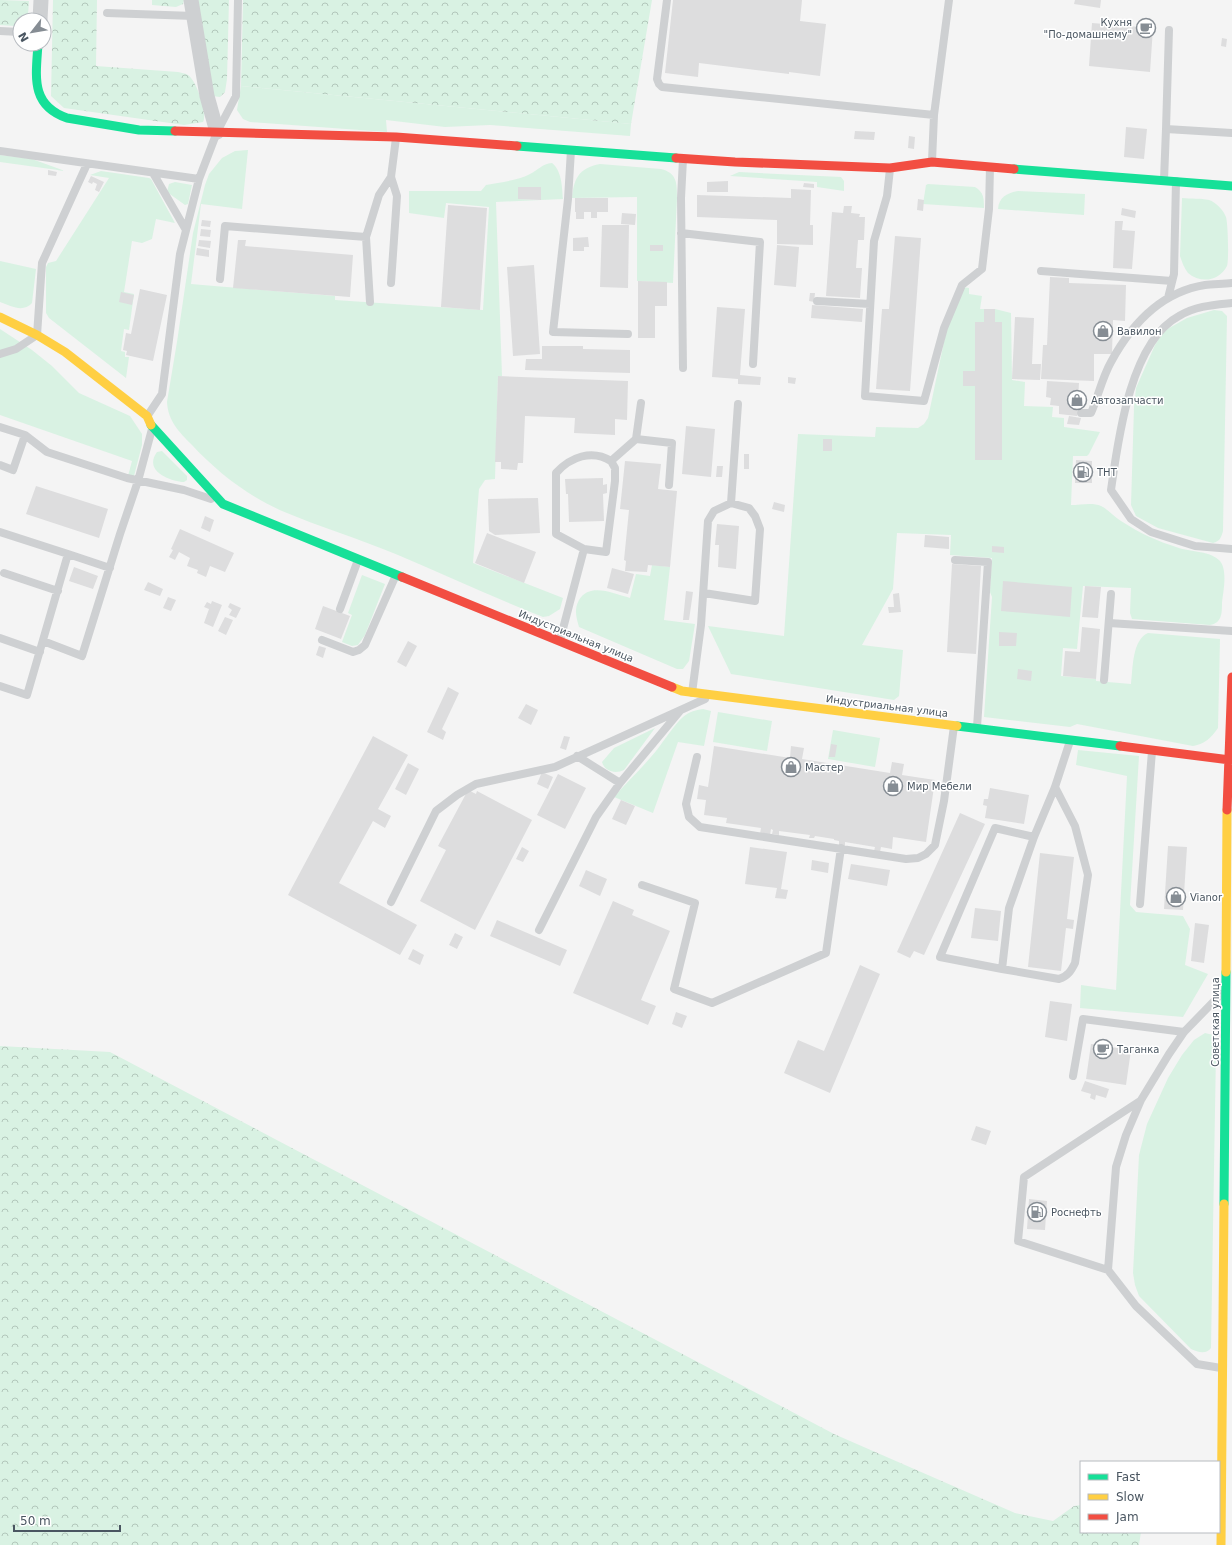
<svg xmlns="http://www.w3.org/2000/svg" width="1232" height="1545" font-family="'DejaVu Sans',sans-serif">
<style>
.green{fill:#d9f2e3;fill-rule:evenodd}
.forest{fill:url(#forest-crowns)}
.building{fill:#ddddde}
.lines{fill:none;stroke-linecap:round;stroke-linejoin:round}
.lane{stroke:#ced0d2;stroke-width:8}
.street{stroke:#ced0d2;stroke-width:15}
.fast{stroke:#16e098;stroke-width:9}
.slow{stroke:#ffcf43;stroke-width:9}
.jam{stroke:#f24e42;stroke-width:9}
.labels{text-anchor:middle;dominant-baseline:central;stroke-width:3;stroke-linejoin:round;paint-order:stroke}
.poi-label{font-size:10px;fill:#4a5661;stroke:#fff;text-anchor:start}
.street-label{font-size:10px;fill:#4a5661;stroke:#fff}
</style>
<defs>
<pattern id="forest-crowns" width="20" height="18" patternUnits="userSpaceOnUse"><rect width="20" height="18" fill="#d9f2e3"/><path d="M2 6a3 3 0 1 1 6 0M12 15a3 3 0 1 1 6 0" fill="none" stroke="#b2c7bb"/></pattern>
</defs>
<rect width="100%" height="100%" fill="#f4f4f4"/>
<path class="green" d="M241,86L631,124L630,136L490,125L445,127L386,120L387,132L250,122L243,119L237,110Z
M248,150L242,209L201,204L191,284L335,296V300L483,310L489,207L446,203L444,218L409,213V191H481L486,185C500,182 517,181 530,174C538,170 542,164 552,163C562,171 562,187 563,199L496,202L502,376H498L495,479L485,480L479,489L473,563L563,598L560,609L549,616L543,617C494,598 446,575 398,555C360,539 320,527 282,511C248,496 217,472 192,445C179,432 168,421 167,402L177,342L193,233L205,185L209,174L222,158L235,151ZM518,187H541V200L518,199Z
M0,155L32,159L65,171L0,162Z
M600,164L661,169C677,173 677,183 677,198L673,283L637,281V197L572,198C574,178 579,168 600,164Z
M101,171L149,178L151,179L175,223L156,219L152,239L142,243L132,241L124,292L134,294L129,330L124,329L121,351L125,352V357H129L126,378L49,318L46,313V267L48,263L56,261L109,178L90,175Z
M739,172L841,177L844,181V191L817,187V182L730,176Z
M175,182L192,185L188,204L185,205L167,192L169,184Z
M928,184L975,187C984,192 984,199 984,208L923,204L926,185Z
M1018,191L1085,194L1084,215L998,209C999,197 1007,193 1018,191Z
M1182,198C1190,199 1201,198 1209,200C1216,202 1224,211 1226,217C1228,224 1229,260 1227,266C1219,281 1201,284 1188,273C1184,268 1182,262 1180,256Z
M0,261L36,269L32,303C23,313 11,306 0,302Z
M962,287L969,288V294L982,296L980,309H995L1011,313L1012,380L1025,382L1024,406L1053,407L1052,417L1064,418V427L1100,432L1089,454L1087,456H1073L1071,505C1080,505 1093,502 1101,506C1109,510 1114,517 1121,521C1141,534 1157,541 1179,548C1191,552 1211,551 1220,561C1228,571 1223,592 1222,603C1222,613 1222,623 1210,625L1132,619L1130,613L1131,588L1083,586L1077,649L1063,648L1061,676L1096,679V681L1131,684C1133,668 1132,640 1148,633L1220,639L1218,728C1211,738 1205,744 1193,746L1077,724L1070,727L984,717L992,597L990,592L992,558L950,555L951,535L897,533L893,589L862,645L903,650L899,696L894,700L731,674L708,626L784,636L798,434L875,437L876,427L918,428L924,424L928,418L948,323Z
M1214,310L1222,311L1227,316L1223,531C1221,538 1220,541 1213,543L1158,528L1136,516L1131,505L1134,407L1136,388L1155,345L1164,331L1187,318Z
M0,329L32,350L52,366L79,393L130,416L142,434V445L134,476H128L132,461L0,415Z
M162,451L187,476V480L184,482C170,481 143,471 157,452Z
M652,565L670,567L664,620L695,624L689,661L683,669H677L579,627C576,617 574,609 579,600C590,582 614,594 630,598L636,574L650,576Z
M362,575L385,584L365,635L358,645L352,646L342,642L352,615L348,613Z
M703,709L711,711L704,746L678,742L653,813L614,797C628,781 643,767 656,751C664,741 674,725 683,717C689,712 695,710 703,709Z
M718,712L772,721L767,751L713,742Z
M655,728L624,770C616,774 605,772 602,762L614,748Z
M833,730L880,738L875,767L828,759Z
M1078,750L1139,756L1130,905L1136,912L1183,916L1190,929L1185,965L1208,974L1183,1017L1080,1008L1081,985L1116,990L1127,776L1076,765Z
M1205,1033L1213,1035L1215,1038L1216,1051L1211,1348C1206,1355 1198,1352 1191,1349L1139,1296L1135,1285L1133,1273L1139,1155L1147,1124L1168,1078L1182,1055L1194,1040Z"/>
<path class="forest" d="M0,0L29,1L28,15L26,19L20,20V24L15,26L0,25Z
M53,0H97L96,66L178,72C181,73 185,73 188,75C196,80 208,113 203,122L184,125L64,108L51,96Z
M152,0H184L183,4L176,7L152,5Z
M198,0H229L227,79L225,92L220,97L212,96Z
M243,0H652L631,124L241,86Z
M0,1046L110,1052L834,1434L1015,1513L1053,1521L1074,1506L1081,1505V1532H1141L1139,1545H0Z"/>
<path class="building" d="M673,0H802L800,21L826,24L820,76L789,72V74L699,63L698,77L665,73Z
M1075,0H1101L1100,8L1074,4Z
M1092,23L1140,27L1141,23H1147V28H1153L1150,72L1089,66Z
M1222,38L1227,39L1226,47L1221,46Z
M1126,127L1147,129L1144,159L1124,157Z
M855,131L875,132L874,140L854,139Z
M909,136L915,137L914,149L908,148Z
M48,170L57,172L56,176L48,175Z
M91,176L104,182L99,192L95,190L97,184L93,182L92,184L88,182Z
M728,181V192H707V182Z
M804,183L814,184V188L803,187Z
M518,187H541V200L518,199Z
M791,189L811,190L810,225H813V245L777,244V220L697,217V195L791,198Z
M575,198H608V212H597V218H591V212H584V219H576V212H575Z
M918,199L924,200L923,211L917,210Z
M448,205L487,208L480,310L441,307Z
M844,206H852L851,213L860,214L859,217H865L864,240H858L856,268H862L860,298L826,296L832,212L843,213Z
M1122,208L1136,211L1135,218L1121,215Z
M622,213L636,214L635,225L621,224Z
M202,220L211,221L210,227L201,226Z
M1115,221H1123L1122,230L1135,231L1132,269L1113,268Z
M602,225H629L628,288L600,287Z
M201,229L211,230L210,237L200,236Z
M895,236L921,238L910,391L876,389L882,309H889Z
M588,237L589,247H584V251H573V238Z
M199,240L211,241L210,248L198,246Z
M238,240H246L245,246L353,255L350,297L233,288Z
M650,245H663V251H650Z
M777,245L799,247L796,287L774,285Z
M197,248L209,250V257L196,255Z
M534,265L540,354L513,356L507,267Z
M1050,277L1069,278V283L1126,285L1125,321L1113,320L1112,354H1094V381L1041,379L1043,345H1047Z
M638,281L667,282V306H655V338H638Z
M140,289L167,295L153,361L126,355L127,351L123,350L126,333L131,334Z
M121,292L134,295L132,305L119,302Z
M810,293H815L814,302L809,301Z
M812,305L863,309L862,322L811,318Z
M717,307L745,309L740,375L761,377L760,385L738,384V379L712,377Z
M984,309H995V322H1002V460H975V386H963V371H975V322H984Z
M1015,317L1034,318L1032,364H1041L1040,380L1012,379Z
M542,346H583V349L630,350V373L525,370L526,359H542Z
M498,376L628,381L627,420L615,419V435L574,433L575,418L525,416L523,463H518L517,470L501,469V462H495Z
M788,377L796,378L795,384L788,383Z
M1047,381L1079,383L1077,416L1059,414V406L1050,405L1051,398L1046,397Z
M1069,416L1081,418L1079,425L1067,424Z
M686,426L715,429L711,477L682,474Z
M823,439H832V451H823Z
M744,454H749V469H744Z
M1076,460L1092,461V483H1075Z
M625,461L661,464L658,489L677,491L670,567L648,565L647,572L625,571L626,561L624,560L629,510L620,509Z
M717,466H723L722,477H716Z
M603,478V485L607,484V493L603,494L604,521L569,522L568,494H566L565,479Z
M36,486L108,509L99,538L26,514Z
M538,498L540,533L495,535L489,531L488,499Z
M774,502L785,505L784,512L772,509Z
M205,516L214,520L210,532L201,528Z
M717,524L739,526L736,569L718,567L719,545H715Z
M180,529L234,553L225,572L210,566L206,577L197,573L198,570L187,566L190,558L179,552L175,560L169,557L173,550L171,549Z
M487,533L536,552L524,583L475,563Z
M925,535L949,537V549L924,547Z
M992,546L1004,547V553L992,552Z
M952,564L981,566L976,654L947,652Z
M74,567L98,576L93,589L69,581Z
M612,568L634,574L628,594L607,588Z
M1003,581L1072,587L1070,617L1001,611Z
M148,582L163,589L160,596L144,590Z
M1085,586L1101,587L1098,618L1082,617Z
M686,591L693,592L689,620H683Z
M899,593L901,612L889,613L888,607H894L893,594Z
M168,597L176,600L171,611L163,608Z
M212,601L222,605L213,627L204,623L209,609L204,607L207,602L211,604Z
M230,603L241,608L236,618L229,615L232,610L228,607Z
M323,606L350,616L341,639L315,629Z
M225,617L233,620L226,635L218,631Z
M1082,627L1100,629L1096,679L1063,676L1065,651L1080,652Z
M999,632L1017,633L1016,646H999Z
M408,641L417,646L406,667L397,662Z
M319,646L326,648L323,658L316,655Z
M1018,669L1032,671L1031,681L1017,679Z
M448,687L459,693L442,729L446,732L443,740L427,732Z
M526,704L538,710L531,725L518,718Z
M373,736L408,755L378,809L391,816L385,828L373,821L339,883L417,925L400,955L288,895Z
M564,736L570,737L566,750L560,748Z
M831,744L837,745L835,757H829Z
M714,746L790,758L791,746L804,748L802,759L890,773L892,762L904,764L902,775L935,780L926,842L893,837L892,849L881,847L880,852L874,851L875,847L845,842V847L839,846V841L834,840V839L815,836L814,838H809L810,835L779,831V835L772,834L773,830L771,829L770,835L760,834L761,828L726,823L727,818L704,815L706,800L697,799L699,785L708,787Z
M408,763L419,769L406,795L395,789Z
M542,772L553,777L548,789L537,784Z
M558,774L586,788L565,829L537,815Z
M990,788L1029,795L1024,824L985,818L987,806L983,805L984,799H988Z
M468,790L476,794L477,791L532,820L475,930L420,901L446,850L438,846Z
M621,800L635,806L626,825L612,819Z
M960,813L985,824L924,955L914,951L910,958L897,952Z
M1168,846L1187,847L1183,910L1164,909Z
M522,847L529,851L523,862L516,859Z
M750,847L787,852L781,889L788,890L786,899L775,898L777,888L745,884Z
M1040,853L1074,857L1067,919L1074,920L1073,929L1066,928L1061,971L1028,967Z
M812,860L829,863L828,873L811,870Z
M851,864L890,870L887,886L848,879Z
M586,870L607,879L600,896L579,886Z
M613,901L634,910L632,915L670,931L641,1000L656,1006L648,1025L573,993Z
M975,908L1001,911L998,941L971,938Z
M497,920L567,950L560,966L490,936Z
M1195,923L1209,925L1204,963L1191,961Z
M455,933L463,937L457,949L449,945Z
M413,949L424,955L420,965L408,959Z
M860,965L880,974L830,1093L784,1073L798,1040L824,1051Z
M1050,1001L1072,1004L1067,1041L1045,1037Z
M676,1012L687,1016L682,1028L672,1024Z
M1091,1044L1131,1050L1126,1085L1086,1079Z
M1085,1081L1109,1089L1106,1098L1096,1095L1095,1100L1090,1098L1091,1094L1081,1091Z
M976,1126L991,1131L986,1145L971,1140Z
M1029,1199L1047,1201L1045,1230L1027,1229Z"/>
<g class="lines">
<path class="lane" d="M667,0L657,79L659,84L662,87L934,115
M107,13L194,16
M0,31L20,32
M1166,129L1169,30
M571,150L568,199L553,332L628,334
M0,151L199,179
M683,159L681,198L683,368
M932,161L934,115L949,0
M890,169L887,196L874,241L865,396L924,401L944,328L962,285L982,269L989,209L990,167
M153,173L186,230
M1164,180L1166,129L1232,133
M681,233L760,242L753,364
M366,237L370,302
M1041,271L1172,281
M220,279L225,226L366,237L379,195L391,177
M391,283L397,196L391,177L396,138
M1168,298L1174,274L1176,181
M817,301L870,304
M1232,303C1213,305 1196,306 1179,316C1130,342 1118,440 1111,490L1131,519L1151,532L1195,546L1232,549
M0,354L16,349L37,335L42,263L87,164
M1081,413H1091C1098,397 1102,378 1111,362C1131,325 1161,292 1205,285C1213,284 1223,284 1232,283
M148,415L162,394L180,254L199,179L217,132L236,96L238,0
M0,427L25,435L47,452L127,478L184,490L211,499
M636,439L672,443L669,485
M611,461C592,449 570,457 556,473V534L584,549L606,552L615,481V468L611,461L636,439L641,403
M0,465L13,470L25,435
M731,503L738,404
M0,532L68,554L27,695L0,686
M68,554L110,568
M955,560L988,562L977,727
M4,573L58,591
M340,609L358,560
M1109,623L1232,631
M0,638L40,652
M322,640L353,652L359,650L365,645L396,575
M560,640L584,549
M43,641L82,656L120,534L138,481L152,429
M1104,680L1111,594
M692,693L701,625L708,521L714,511L731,503L749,508L755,516L760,529L755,601L704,593
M577,756L620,783
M697,757L686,804L689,817L700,827L906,859L918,858L926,854L935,845L944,801L954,726
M1055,787L1075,826L1088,875L1075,963C1071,971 1068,976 1059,979L1002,969L1009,908L1034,837L1055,787L1070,741
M642,885L695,903L674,989L712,1003L826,953L841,848
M391,902L436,811L457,795L476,784L555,767L705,699
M1140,904L1152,751
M539,930L596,817L620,783L680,711
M1002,969L940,957L995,828L1034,837
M1073,1076L1083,1019L1184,1032
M1108,1270L1018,1241L1024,1177L1140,1101
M1221,1368L1197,1364L1136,1306L1108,1270L1116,1167L1126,1135L1141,1100L1169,1054L1184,1032L1221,994"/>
<path class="street" d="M191,0L207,96L217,132
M40,20L41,0"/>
<path class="fast" d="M38,44C36,76 30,105 67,118L139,130L175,131
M517,146L676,158
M1014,169L1232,186
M151,425L223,504L402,577
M957,726L1120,746
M1224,1204L1226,972"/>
<path class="slow" d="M0,317L37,335L65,352L147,416L151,425
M672,687L682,691L957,726
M1226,972L1227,810
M1221,1545L1224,1204"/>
<path class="jam" d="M175,131L396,137L517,146
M676,158L735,162L890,168L932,162L1014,169
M402,577L672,687
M1120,746L1230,760
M1227,810L1232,677"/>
</g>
<defs>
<symbol id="cafe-ring" viewBox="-11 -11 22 22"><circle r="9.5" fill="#fff" stroke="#868d94" stroke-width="1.5"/><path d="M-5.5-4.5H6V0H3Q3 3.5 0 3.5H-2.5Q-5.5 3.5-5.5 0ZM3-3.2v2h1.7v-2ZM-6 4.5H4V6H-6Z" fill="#868d94"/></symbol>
<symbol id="shop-ring" viewBox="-11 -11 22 22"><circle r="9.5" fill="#fff" stroke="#868d94" stroke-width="1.5"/><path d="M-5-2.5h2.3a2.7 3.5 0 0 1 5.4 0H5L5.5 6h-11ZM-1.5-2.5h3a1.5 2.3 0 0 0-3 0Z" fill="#868d94"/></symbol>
<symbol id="fuel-ring" viewBox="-11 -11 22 22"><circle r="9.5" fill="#fff" stroke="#868d94" stroke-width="1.5"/><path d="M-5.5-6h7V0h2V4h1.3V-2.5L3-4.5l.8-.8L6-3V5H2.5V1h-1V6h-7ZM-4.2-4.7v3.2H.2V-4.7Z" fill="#868d94"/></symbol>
</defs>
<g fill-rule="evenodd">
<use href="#cafe-ring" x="1135" y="17" width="22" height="22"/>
<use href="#shop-ring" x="1092" y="320" width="22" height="22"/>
<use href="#shop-ring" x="1066" y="389" width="22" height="22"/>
<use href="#fuel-ring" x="1072" y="461" width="22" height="22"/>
<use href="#shop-ring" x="780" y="756" width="22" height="22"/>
<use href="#shop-ring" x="882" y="775" width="22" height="22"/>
<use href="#shop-ring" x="1165" y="886" width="22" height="22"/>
<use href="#cafe-ring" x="1092" y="1038" width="22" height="22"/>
<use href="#fuel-ring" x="1026" y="1201" width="22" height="22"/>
</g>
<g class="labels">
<g class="poi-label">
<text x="1132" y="22" text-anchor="end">Кухня<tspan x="1132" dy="12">"По-домашнему"</tspan></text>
<text x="1117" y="331">Вавилон</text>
<text x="1091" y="400">Автозапчасти</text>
<text x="1097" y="472">ТНТ</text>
<text x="805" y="767">Мастер</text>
<text x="907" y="786">Мир Мебели</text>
<text x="1190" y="897">Vianor</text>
<text x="1117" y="1049">Таганка</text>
<text x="1051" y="1212">Роснефть</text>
</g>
<g class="street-label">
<text transform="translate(576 636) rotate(22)">Индустриальная улица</text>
<text transform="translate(887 706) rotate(7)">Индустриальная улица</text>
<text transform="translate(1215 1022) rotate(-90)">Советская улица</text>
</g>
</g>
<rect x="1080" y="1461" width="140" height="72" fill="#ffffff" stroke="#b7bbc0"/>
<rect x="1088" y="1474" width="20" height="6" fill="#16e098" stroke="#b7bbc0"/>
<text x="1116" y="1481" font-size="12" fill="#4a5661">Fast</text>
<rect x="1088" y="1494" width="20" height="6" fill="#ffcf43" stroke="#b7bbc0"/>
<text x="1116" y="1501" font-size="12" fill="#4a5661">Slow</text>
<rect x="1088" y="1514" width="20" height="6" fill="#f24e42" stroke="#b7bbc0"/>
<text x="1116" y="1521" font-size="12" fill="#4a5661">Jam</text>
<g transform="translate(32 32) rotate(239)"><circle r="19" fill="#ffffff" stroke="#b7bbc0"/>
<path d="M0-3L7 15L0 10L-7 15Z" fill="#868d94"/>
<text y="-6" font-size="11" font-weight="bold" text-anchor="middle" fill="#4a5661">N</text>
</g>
<path d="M14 1525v6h106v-6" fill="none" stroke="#4a5661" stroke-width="2"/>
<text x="20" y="1525" font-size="12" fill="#4a5661" stroke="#ffffff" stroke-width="3" paint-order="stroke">50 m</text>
</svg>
